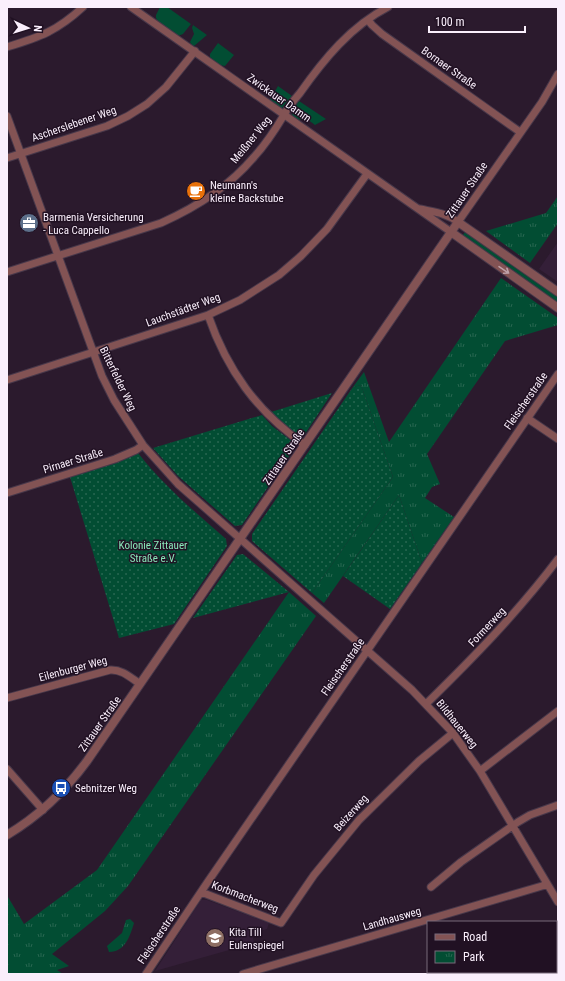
<svg xmlns="http://www.w3.org/2000/svg" width="565" height="981" font-family="'Roboto Condensed',sans-serif">
<style>
.built{fill:#341f38}
.grass{fill:#024d33}
.park{fill:url(#park-tufts)}
.garden{fill:url(#garden-dots)}
.lines{fill:none;stroke-linecap:round;stroke-linejoin:round}
.minor-casing{stroke:#48384a;stroke-width:9}
.tertiary-casing{stroke:#48384a;stroke-width:10}
.minor{stroke:#835354;stroke-width:7}
.tertiary{stroke:#835354;stroke-width:8}
.oneway{stroke:#bea1a8}
.labels{text-anchor:middle;dominant-baseline:central;stroke-width:3;stroke-linejoin:round;paint-order:stroke}
.street-label{font-size:11px;fill:#faeffc;stroke:#211123}
.poi-label{font-size:11px;fill:#faeffc;stroke:#211123;text-anchor:start}
.park-label{font-size:11px;fill:#88e7b9;stroke:#211123}
</style>
<defs>
<pattern id="park-tufts" width="24" height="20" patternUnits="userSpaceOnUse"><rect width="24" height="20" fill="#024d33"/><path d="M3 7l-1-3M5 7V3M7 7l1-3M15 17l-1-3M17 17v-4M19 17l1-3" fill="none" stroke="#286751"/></pattern>
<pattern id="garden-dots" width="8" height="8" patternUnits="userSpaceOnUse"><rect width="8" height="8" fill="#024d33"/><path d="M2 2h.1M6 6h.1" fill="none" stroke="#286751" stroke-width="1.8" stroke-linecap="round"/></pattern>
</defs>
<rect width="100%" height="100%" fill="#2b1a2d"/>
<path class="built" d="M558,242V282L539,269Z
M201,900H207L269,923L267,929L252,933L254,943L155,971Z"/>
<path class="grass" d="M160,7H167L191,24L183,34L178,36L159,23L156,18V15Z
M193,25L207,35L194,46L192,45L190,42L194,34L192,28Z
M218,43L234,55L225,66L219,65L210,57V54Z
M278,86L292,96L282,108H280L270,100Z
M299,101L326,119L315,125L307,119L296,120C288,114 295,107 299,101Z
M466,231L558,296V304L462,236Z"/>
<path class="park" d="M558,196V223L530,263L486,231L546,213Z
M501,278L558,318V325L505,341L427,454L440,484L432,487L425,498L454,517L422,563L399,495L324,603L312,593L393,477L361,385L353,387L364,372L389,442Z
M289,592L316,616L128,886L105,911L52,954L69,966L57,970L63,974H7V897H8L24,924L97,870Z
M130,919L134,923C130,936 125,952 109,952L107,946L122,933L126,920Z"/>
<path class="garden" d="M361,385L393,477L312,593L252,541V534L353,387Z
M332,393L305,434L298,435L282,423L271,412Z
M262,415L272,426L293,442L294,449L242,525L235,526L178,476L153,448Z
M138,453C164,486 195,512 226,539L227,546L174,624L119,638L70,477L116,463Z
M399,495L422,563L390,609L343,576Z
M243,554L289,592L193,618L237,555Z"/>
<g class="lines">
<defs>
<path id="minor" d="M131,7L451,232
M368,20L372,25L382,34L520,132
M7,47C40,37 57,31 83,7
M7,116L102,376L114,400L143,445L178,484L412,690L453,733L480,771L558,902
M7,158L107,126L128,116L147,104L166,87L195,51
M420,209C434,212 446,213 458,222L542,102L558,74
M7,272L161,223C197,207 229,187 254,157C266,144 275,130 284,115C288,107 294,100 300,93C324,59 351,26 388,7
M208,315C227,370 257,412 305,445
M7,380L208,315L240,300L279,275L301,256L327,229L367,174
M527,418L558,439
M7,493L115,459L136,450L143,445
M7,698L110,670C122,669 131,678 140,684
M426,704C473,658 518,612 558,559
M7,769L43,810
M480,771L558,711
M431,887L461,862L518,822L530,815L558,805
M201,892L281,923L314,875L359,820L419,761L453,733
M146,974L207,883L558,374
M243,974L542,886L547,884"/>
<path id="tertiary" d="M451,232L558,308
M7,835C39,816 65,791 87,761L458,222L558,292"/>
</defs>
<use href="#minor" class="minor-casing"/>
<use href="#tertiary" class="tertiary-casing"/>
<use href="#minor" class="minor"/>
<use href="#tertiary" class="tertiary"/>
</g>
<defs><path id="oneway-shaft" d="M-6 0H5M1.5-3L5.5 0L1.5 3" fill="none" stroke-width="1.6" stroke-linecap="round" stroke-linejoin="round"/></defs>
<use class="oneway" href="#oneway-shaft" transform="translate(504 270) rotate(34)"/>
<defs>
<symbol id="cafe-disc" viewBox="-11 -11 22 22"><circle r="9.5" fill="#e8710a" stroke="#211123"/><path d="M-5.5-4.5H6V0H3Q3 3.5 0 3.5H-2.5Q-5.5 3.5-5.5 0ZM3-3.2v2h1.7v-2ZM-6 4.5H4V6H-6Z" fill="#fff"/></symbol>
<symbol id="office-disc" viewBox="-11 -11 22 22"><circle r="9.5" fill="#5c6f8a" stroke="#211123"/><path d="M-6-3h4V-5.5h4V-3h4V5H-6ZM-1-4.5V-3h2v-1.5ZM-6 0V1H6V0Z" fill="#fff"/></symbol>
<symbol id="bus-disc" viewBox="-11 -11 22 22"><circle r="9.5" fill="#1a4fb4" stroke="#211123"/><path d="M-5-6H5V4H4V6H2V4H-2V6H-4V4H-5ZM-3.5-4V0h7V-4ZM-3.5 1.2v1.5H-2V1.2ZM2 1.2v1.5H3.5V1.2Z" fill="#fff"/></symbol>
<symbol id="school-disc" viewBox="-11 -11 22 22"><circle r="9.5" fill="#8d6e63" stroke="#211123"/><path d="M0-5L7-2L0 1L-7-2ZM-4 1L0 2.5L4 1V4Q0 6-4 4Z" fill="#fff"/></symbol>
</defs>
<g fill-rule="evenodd">
<use href="#cafe-disc" x="185" y="180" width="22" height="22"/>
<use href="#office-disc" x="18" y="212" width="22" height="22"/>
<use href="#bus-disc" x="50" y="777" width="22" height="22"/>
<use href="#school-disc" x="204" y="927" width="22" height="22"/>
</g>
<g class="labels">
<g class="street-label">
<text transform="translate(449 68) rotate(35)">Bornaer Straße</text>
<text transform="translate(279 98) rotate(35)">Zwickauer Damm</text>
<text transform="translate(74 124) rotate(-19)">Ascherslebener Weg</text>
<text transform="translate(251 140) rotate(-51)">Meißner Weg</text>
<text transform="translate(467 190) rotate(-56)">Zittauer Straße</text>
<text transform="translate(183 310) rotate(-20)">Lauchstädter Weg</text>
<text transform="translate(118 379) rotate(64)">Bitterfelder Weg</text>
<text transform="translate(526 401) rotate(-55)">Fleischerstraße</text>
<text transform="translate(284 457) rotate(-56)">Zittauer Straße</text>
<text transform="translate(73 461) rotate(-17)">Pirnaer Straße</text>
<text transform="translate(487 627) rotate(-47)">Formerweg</text>
<text transform="translate(343 667) rotate(-55)">Fleischerstraße</text>
<text transform="translate(73 669) rotate(-15)">Eilenburger Weg</text>
<text transform="translate(100 724) rotate(-55)">Zittauer Straße</text>
<text transform="translate(457 724) rotate(51)">Bildhauerweg</text>
<text transform="translate(351 813) rotate(-48)">Beizerweg</text>
<text transform="translate(245 897) rotate(21)">Korbmacherweg</text>
<text transform="translate(392 919) rotate(-16)">Landhausweg</text>
<text transform="translate(159 935) rotate(-56)">Fleischerstraße</text>
</g>
<g class="poi-label">
<text x="210" y="185">Neumann's<tspan x="210" dy="13">kleine Backstube</tspan></text>
<text x="43" y="217">Barmenia Versicherung<tspan x="43" dy="13">- Luca Cappello</tspan></text>
<text x="75" y="788">Sebnitzer Weg</text>
<text x="229" y="932">Kita Till<tspan x="229" dy="13">Eulenspiegel</tspan></text>
</g>
<g class="park-label">
<text x="153" y="545">Kolonie Zittauer<tspan x="153" dy="13">Straße e.V.</tspan></text>
</g>
</g>
<rect width="565" height="981" fill="none" stroke="#faeffc" stroke-width="16"/>
<rect x="427" y="921" width="130" height="52" fill="#211123" stroke="#786a7a"/>
<rect x="435" y="934" width="20" height="6" fill="#835354" stroke="#786a7a"/>
<text x="463" y="941" font-size="12" fill="#faeffc">Road</text>
<rect x="435" y="951" width="20" height="12" fill="url(#park-tufts)" stroke="#786a7a"/>
<text x="463" y="961" font-size="12" fill="#faeffc">Park</text>
<g transform="translate(28 28) rotate(94)" stroke="#211123" stroke-width="3" paint-order="stroke">
<path d="M0-3L7 15L0 10L-7 15Z" fill="#faeffc"/>
<text y="-6" font-size="11" font-weight="bold" text-anchor="middle" fill="#faeffc">N</text>
</g>
<path d="M429 26v6h96v-6" fill="none" stroke="#faeffc" stroke-width="2"/>
<text x="435" y="26" font-size="12" fill="#faeffc" stroke="#211123" stroke-width="3" paint-order="stroke">100 m</text>
</svg>
